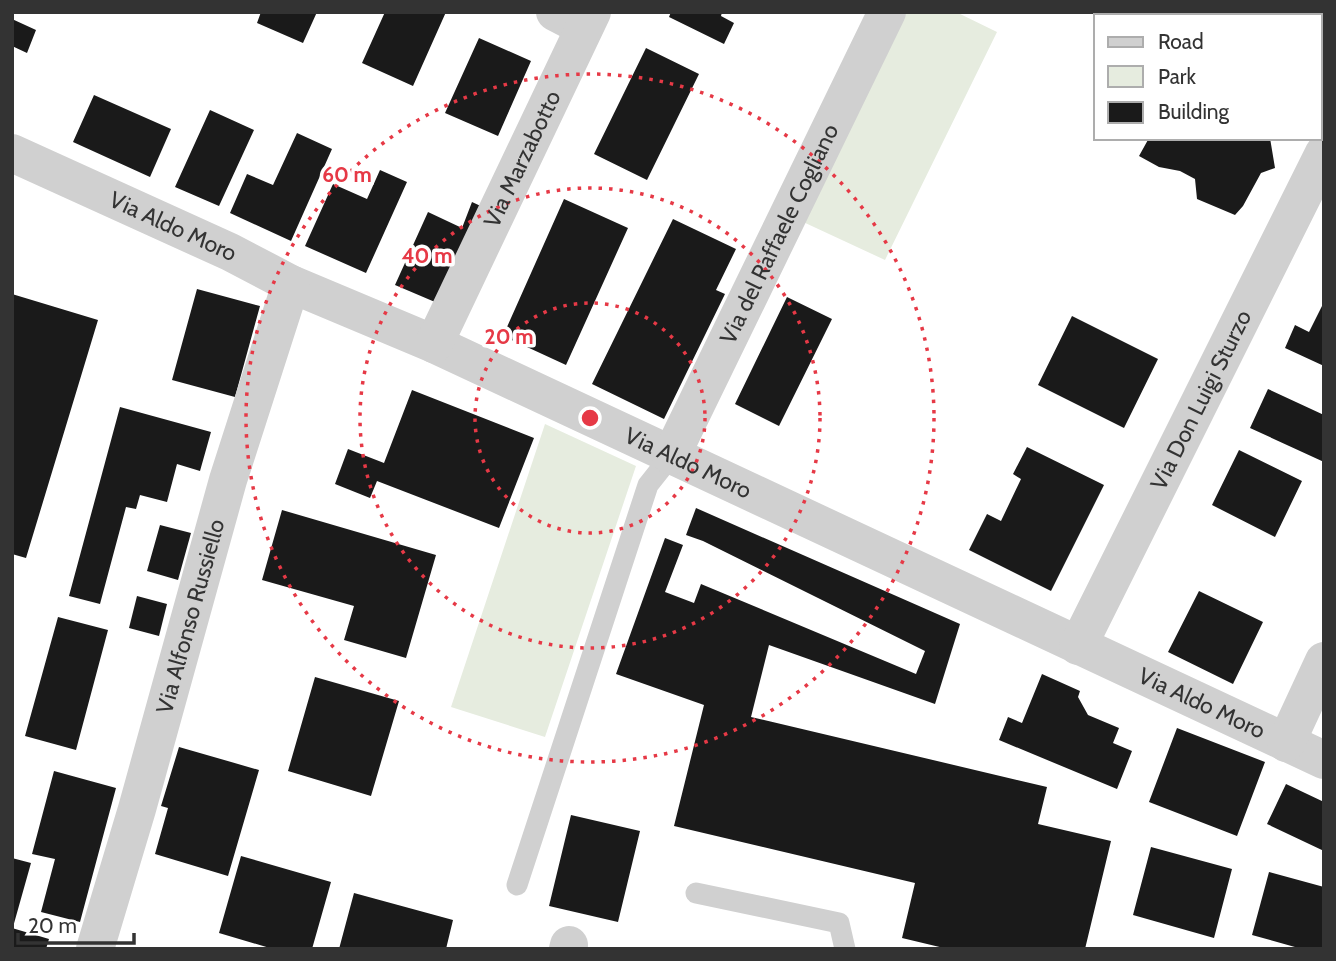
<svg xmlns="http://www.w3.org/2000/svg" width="1336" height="961" font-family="Cabin,sans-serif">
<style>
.green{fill:#e6ecdf}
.building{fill:#1a1a1a}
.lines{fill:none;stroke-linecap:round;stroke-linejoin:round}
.lane{stroke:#d0d0d0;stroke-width:21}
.street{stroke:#d0d0d0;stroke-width:38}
.ring{fill:none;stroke:#e63946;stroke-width:3.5;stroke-dasharray:3.5 7}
.labels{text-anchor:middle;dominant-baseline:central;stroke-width:7;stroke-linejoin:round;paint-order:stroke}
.street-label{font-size:23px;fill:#333;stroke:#fff}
.centre{fill:#e63946;stroke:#fff;stroke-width:3.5}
.ring-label{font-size:21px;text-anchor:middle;font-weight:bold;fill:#e63946;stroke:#fff;stroke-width:7;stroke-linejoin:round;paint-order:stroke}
</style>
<rect width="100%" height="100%" fill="#fff"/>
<path class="green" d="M903,12H956L997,32L885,260L801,221Z
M545,424L636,466L545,737L451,707Z"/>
<path class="building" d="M261,12H317L303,43L257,23Z
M385,12H446L413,86L362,63Z
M671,12H722L721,16L734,23L724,44L669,17Z
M1212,12H1232L1239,16H1211Z
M1282,12H1324V72L1320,79V16H1280Z
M12,19L36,30L27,53L12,46Z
M479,38L531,61L498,136L445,113Z
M646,48L699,74L647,180L594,154Z
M94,95L171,129L150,177L73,142Z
M210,110L254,130L219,206L175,187Z
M297,133L332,149L291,241L230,213L247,174L273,185Z
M1149,138H1270L1275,168L1261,173L1243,206L1235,215L1197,199L1195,179L1180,171L1159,167L1139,156Z
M380,170L407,182L366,273L305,246L333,184L367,199Z
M564,199L628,228L566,365L503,336Z
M472,202L485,208L442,305L395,285L428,212L462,228Z
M673,219L736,249L716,290L725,294L664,419L592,384Z
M197,289L260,306L235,397L172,380Z
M12,294L98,320L26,558L12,554Z
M787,297L832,319L779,426L735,404Z
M1324,302V366L1285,348L1295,325L1309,332Z
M1072,316L1158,359L1124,428L1038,385Z
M1268,389L1324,415V462L1250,428Z
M412,390L534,438L499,528L377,481L370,498L335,484L348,449L384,463Z
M120,407L211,432L200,471L177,464L167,502L140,495L136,509L126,507L100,604L69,596Z
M1027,447L1104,485L1051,591L969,550L987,514L1001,521L1021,479L1013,474Z
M1239,450L1302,481L1275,537L1212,505Z
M696,508L960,624L935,704L769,645L751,717L1047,787L1038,824L1111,841L1085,949H948L902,938L915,883L674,826L704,705L616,674L665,538L683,545L665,592L694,603L701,584L916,674L925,651L703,541L686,535Z
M282,510L436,555L406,658L344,640L354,606L262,580Z
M160,525L191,533L178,580L147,571Z
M1199,591L1263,622L1233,684L1168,652Z
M137,596L167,604L159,636L129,628Z
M58,617L108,630L76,750L25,736Z
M1042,674L1080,691L1078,697L1088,715L1119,728L1113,743L1132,751L1117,789L999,740L1008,717L1022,723Z
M315,677L399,701L371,796L288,771Z
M1177,728L1265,762L1237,836L1149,802Z
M179,747L259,770L228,876L155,854L168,808L161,806Z
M54,771L116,788L80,922L41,912L55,859L32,854Z
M1286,784L1324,802V851L1267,824Z
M571,815L640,831L618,922L549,906Z
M1151,847L1232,869L1214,938L1133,915Z
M241,856L331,882L312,949H273L219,933Z
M12,858L31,863L13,927H12Z
M1269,872L1324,887V949H1302L1252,935Z
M354,893L453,920L446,949H339Z
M12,928L49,939L46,949H12Z"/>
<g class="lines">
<path class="lane" d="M517,885L648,485L671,456
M696,893L839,923L845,949"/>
<g class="street">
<path d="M555,12L584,27"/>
<path id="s1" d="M12,153L230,252L291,284L434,344L1324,760"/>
<path id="s2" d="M434,344L592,12"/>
<path id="s3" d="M671,456L887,12"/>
<path id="s4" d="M1078,646L1324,153"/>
<path d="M1286,743L1324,661"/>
<path id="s5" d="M95,949L137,809L228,480L291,284"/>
<path d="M568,949L569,945"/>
</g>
</g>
<g class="ring">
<circle cx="590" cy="418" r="115"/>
<circle cx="590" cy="418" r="230"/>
<circle cx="590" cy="418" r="344"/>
</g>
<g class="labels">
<g class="street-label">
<text stroke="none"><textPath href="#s2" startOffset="205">Via Marzabotto</textPath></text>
<text stroke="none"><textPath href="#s1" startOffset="177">Via Aldo Moro</textPath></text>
<text stroke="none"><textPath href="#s3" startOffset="247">Via del Raffaele Cogliano</textPath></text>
<text stroke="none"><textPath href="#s4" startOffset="275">Via Don Luigi Sturzo</textPath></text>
<text stroke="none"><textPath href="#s1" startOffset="744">Via Aldo Moro</textPath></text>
<text stroke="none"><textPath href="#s5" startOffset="346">Via Alfonso Russiello</textPath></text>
<text stroke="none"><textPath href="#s1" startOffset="1311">Via Aldo Moro</textPath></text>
</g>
</g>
<circle cx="590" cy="418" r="10" class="centre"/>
<g class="ring-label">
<text x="347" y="182">60 m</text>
<text x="427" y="263">40 m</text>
<text x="509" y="344">20 m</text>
</g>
<rect width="1336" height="961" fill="none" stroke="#333333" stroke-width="28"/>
<rect x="1094" y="14" width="228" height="126" fill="#ffffff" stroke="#adadad" stroke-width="2"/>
<rect x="1108" y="37" width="35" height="10" fill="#d0d0d0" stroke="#adadad" stroke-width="2"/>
<text x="1158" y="49" font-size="21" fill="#333333">Road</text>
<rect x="1108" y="66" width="35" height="21" fill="#e6ecdf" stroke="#adadad" stroke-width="2"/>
<text x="1158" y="84" font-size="21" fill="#333333">Park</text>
<rect x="1108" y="102" width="35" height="21" fill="#1a1a1a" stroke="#adadad" stroke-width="2"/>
<text x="1158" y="119" font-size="21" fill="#333333">Building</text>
<path d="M18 933v10h116v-10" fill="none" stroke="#333333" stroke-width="3.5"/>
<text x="28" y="933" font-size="21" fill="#333333" stroke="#ffffff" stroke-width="5" paint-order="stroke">20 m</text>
</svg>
